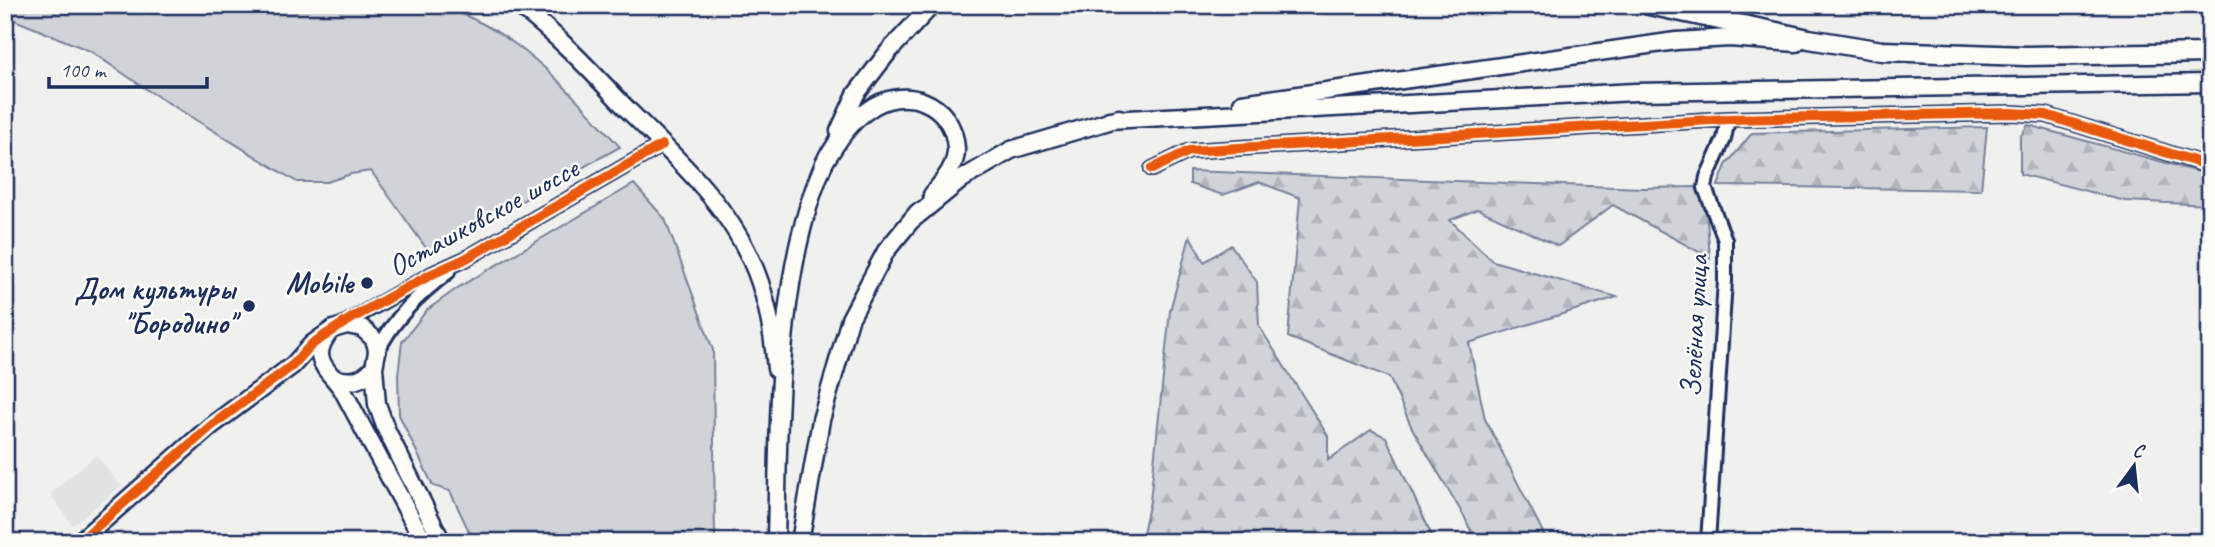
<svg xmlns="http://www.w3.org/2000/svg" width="2215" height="547" font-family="Caveat,sans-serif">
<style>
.built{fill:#e0e2e3}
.green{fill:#d0d3d8;stroke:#76819b;stroke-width:2}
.forest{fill:url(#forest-firs);stroke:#76819b;stroke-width:2}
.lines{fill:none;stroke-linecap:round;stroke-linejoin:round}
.street-casing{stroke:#1b2f5e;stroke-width:18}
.secondary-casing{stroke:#1b2f5e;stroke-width:21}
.primary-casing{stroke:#1b2f5e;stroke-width:23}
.street{stroke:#fdfcf7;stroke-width:12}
.secondary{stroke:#fdfcf7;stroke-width:16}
.primary{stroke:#fdfcf7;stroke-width:18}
.cycleway-casing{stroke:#fdfcf7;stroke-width:15}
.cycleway{stroke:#e8590c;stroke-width:10}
.poi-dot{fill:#1b2f5e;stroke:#fdfcf7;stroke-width:2.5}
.labels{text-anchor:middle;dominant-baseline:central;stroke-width:5;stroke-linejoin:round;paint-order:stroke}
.street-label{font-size:30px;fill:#1b2f5e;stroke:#fdfcf7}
.poi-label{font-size:30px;font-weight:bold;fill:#1b2f5e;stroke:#fdfcf7;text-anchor:end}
</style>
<defs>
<pattern id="forest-firs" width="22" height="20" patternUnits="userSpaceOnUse" patternTransform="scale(1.75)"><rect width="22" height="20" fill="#d0d3d8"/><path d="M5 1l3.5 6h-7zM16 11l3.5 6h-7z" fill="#b2b5bc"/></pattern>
</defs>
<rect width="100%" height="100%" fill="#f0f0ee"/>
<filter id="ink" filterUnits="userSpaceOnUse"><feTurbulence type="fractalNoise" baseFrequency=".0143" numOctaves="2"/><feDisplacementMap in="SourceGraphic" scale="14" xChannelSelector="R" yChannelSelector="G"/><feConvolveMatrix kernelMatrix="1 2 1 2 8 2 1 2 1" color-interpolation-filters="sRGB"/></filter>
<g filter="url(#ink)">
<path class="built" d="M96,455L121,486L73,525L50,494Z"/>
<path class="green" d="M5,5H419C435,9 456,10 471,18C532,46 576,98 620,147L429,252L371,171L351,174L327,182H297L149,91L90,51L5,16Z
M634,184L665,219L713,350L715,542H474L450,491L433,486L399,415L398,375L402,342L427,310L459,287Z"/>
<path class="forest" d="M2028,125L2210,175V205L2125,201L2020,174V137Z
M1987,127L1981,190L1718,186L1726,165L1752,133Z
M1190,171L1642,188L1695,187L1705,196L1710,258L1613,205L1558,246L1478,209L1450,220L1493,261L1617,297L1469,343L1485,419L1548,542H1476L1465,518L1412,428L1389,377L1288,337L1300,198L1259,182L1223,195L1190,184Z
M1190,236L1204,262L1231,245L1257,282L1259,326L1328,436V460L1371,430L1386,437L1435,542H1141L1150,501L1170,311Z"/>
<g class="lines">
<defs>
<path id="street" d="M1152,169L1189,151L1728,119L2011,113L2046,115L2210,166
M340,326L432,274L465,259L662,145
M377,352C394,318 418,295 448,272
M1708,542L1725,281V240L1705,188L1707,177L1724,139L1728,119"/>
<path id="secondary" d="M518,5C558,35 592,72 626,108C671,153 725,201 751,260C767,294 773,332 776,369
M1242,103L1676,41L1730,38L1796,43
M1109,120L1635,92L2210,83
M839,131L856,94L889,51L932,5
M824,163C837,142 848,124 868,110C903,84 953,101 956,148C957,166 943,181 932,195
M913,219L962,179L1011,150L1119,118
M328,334C309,360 328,369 342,389L424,542
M335,378C351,384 364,380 374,367
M79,542L211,426L293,365L312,344L333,329L347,325L362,328L373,338L376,345L377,352L374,367L377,404L386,429L442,542
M776,542C779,422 776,264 828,155
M800,542L821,420L850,319L886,251L918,212"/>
<path id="primary" d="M1649,5L1809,39L1882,51L2026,56L2210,53"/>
</defs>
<use href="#street" class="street-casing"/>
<use href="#secondary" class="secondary-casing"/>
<use href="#primary" class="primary-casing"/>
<use href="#street" class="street"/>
<use href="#secondary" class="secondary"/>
<use href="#primary" class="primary"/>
<defs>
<path id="cycleway" d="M1152,169L1189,151L1728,119L2011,113L2046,115L2210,166
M79,542L211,426L293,365L312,344L352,318L432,274L465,259L662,145"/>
</defs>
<use href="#cycleway" class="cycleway-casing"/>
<use href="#cycleway" class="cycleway"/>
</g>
</g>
<g class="poi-dot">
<circle cx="367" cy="283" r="7"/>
<circle cx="249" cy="306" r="7"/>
</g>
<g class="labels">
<g class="street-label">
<text transform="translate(483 217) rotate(-29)">Осташковское шоссе</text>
<text transform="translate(1694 326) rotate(-87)">Зелёная улица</text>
</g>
<g class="poi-label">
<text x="353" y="283">Mobile</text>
<text x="235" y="289">Дом культуры<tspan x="235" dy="34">"Бородино"</tspan></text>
</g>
</g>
<rect width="2215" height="547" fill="none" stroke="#fdfcf7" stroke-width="28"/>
<rect x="14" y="14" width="2187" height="519" fill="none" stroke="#1b2f5e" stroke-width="2.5" filter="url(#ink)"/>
<g transform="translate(2134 466) rotate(15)" stroke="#fdfcf7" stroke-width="5" paint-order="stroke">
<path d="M0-5L12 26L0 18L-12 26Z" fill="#1b2f5e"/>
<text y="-10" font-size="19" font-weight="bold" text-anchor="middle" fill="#1b2f5e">С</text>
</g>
<path d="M49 77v10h158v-10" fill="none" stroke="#1b2f5e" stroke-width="3.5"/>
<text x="60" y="77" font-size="21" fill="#1b2f5e" stroke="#fdfcf7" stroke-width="5" paint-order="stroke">100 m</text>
</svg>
